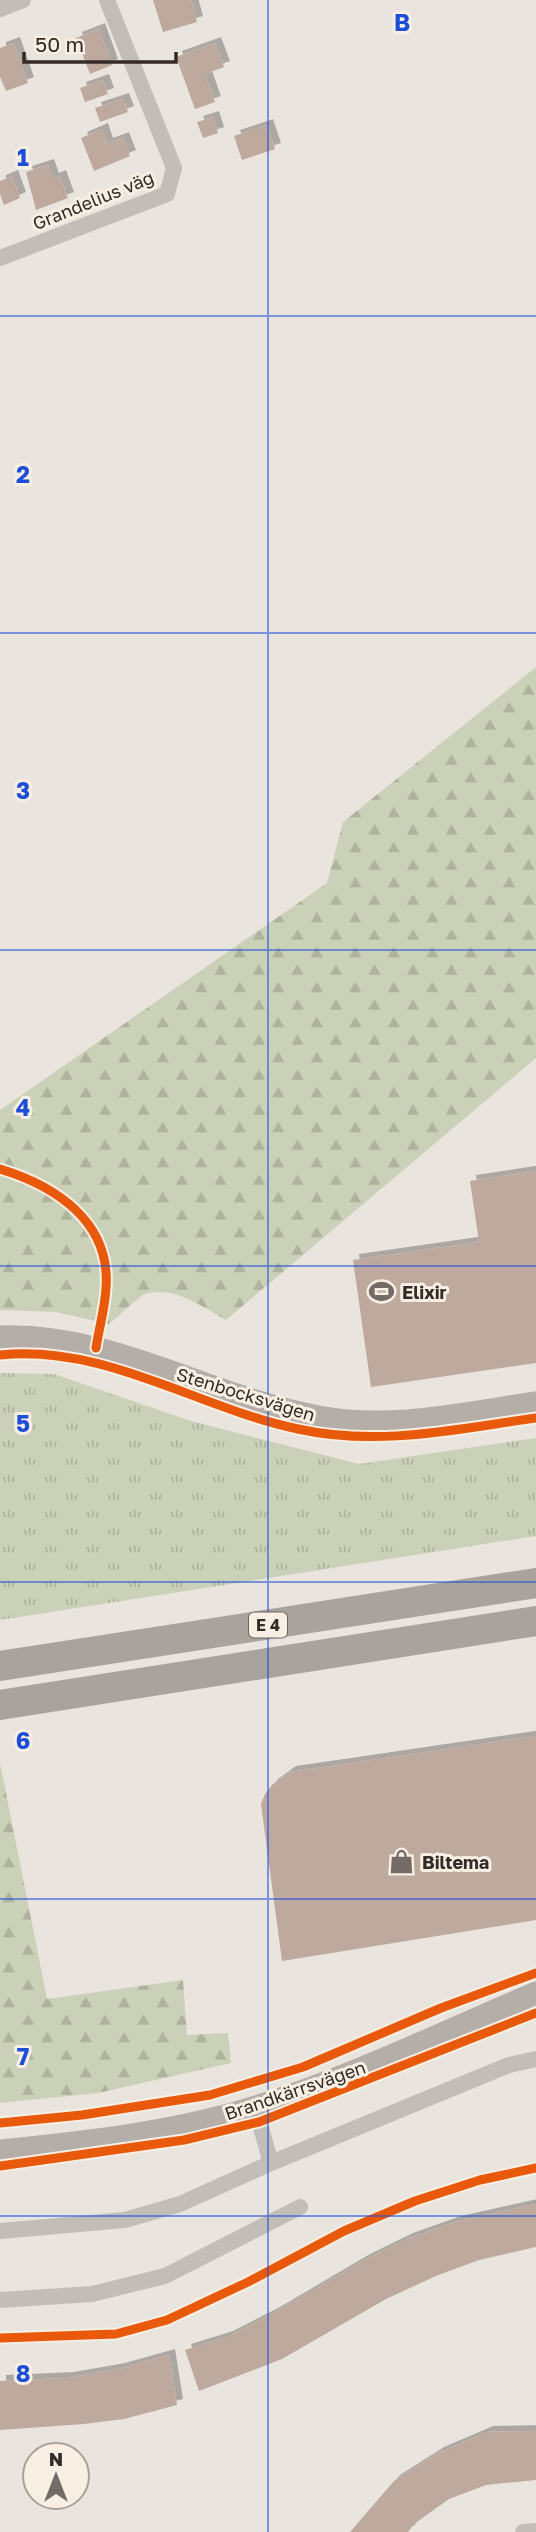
<svg xmlns="http://www.w3.org/2000/svg" width="536" height="2532" font-family="'Golos Text',sans-serif">
<style>
.grass{fill:url(#grass-tufts)}
.forest{fill:url(#forest-firs)}
.building{fill:#bea99f;filter:url(#shadow)}
.lines{fill:none;stroke-linecap:round;stroke-linejoin:round}
.street{stroke:#c3bdb7;stroke-width:16}
.secondary{stroke:#b4ada8;stroke-width:23}
.highway{stroke:#a9a39d;stroke-width:30}
.cycleway-casing{stroke:#f8efe4;stroke-width:13}
.cycleway{stroke:#e8590c;stroke-width:9}
.grid{fill:none;stroke:#1d4ed8;stroke-width:2;stroke-opacity:0.55}
.labels{text-anchor:middle;dominant-baseline:central;stroke-width:6;stroke-linejoin:round;paint-order:stroke}
.shield{fill:#f8efe4;stroke:#6f655f;stroke-width:2}
.shield-label{font-size:16px;font-weight:bold;fill:#342a26}
.street-label{font-size:18px;fill:#342a26;stroke:#f8efe4}
.poi-label{font-size:18px;font-weight:bold;fill:#342a26;stroke:#f8efe4;text-anchor:start}
.grid-label{font-size:23px;text-anchor:middle;font-weight:bold;fill:#1d4ed8;stroke:#f8efe4;stroke-width:6;stroke-linejoin:round;paint-order:stroke}
</style>
<defs>
<pattern id="grass-tufts" width="24" height="20" patternUnits="userSpaceOnUse" patternTransform="scale(1.75)"><rect width="24" height="20" fill="#cbd0b8"/><path d="M3 7l-1-3M5 7V3M7 7l1-3M15 17l-1-3M17 17v-4M19 17l1-3" fill="none" stroke="#afb39e"/></pattern>
<pattern id="forest-firs" width="22" height="20" patternUnits="userSpaceOnUse" patternTransform="scale(1.75)"><rect width="22" height="20" fill="#cbd0b8"/><path d="M5 1l3.5 6h-7zM16 11l3.5 6h-7z" fill="#afb39e"/></pattern>
<filter id="shadow"><feDropShadow dx="6" dy="-6" stdDeviation="0" flood-color="#0004"/></filter>
</defs>
<rect width="100%" height="100%" fill="#eae4de"/>
<path class="grass" d="M0,1373L54,1374L191,1421L359,1464L536,1438V1536L0,1620Z"/>
<path class="forest" d="M536,667V1058L226,1320C203,1307 171,1284 143,1295C139,1297 115,1319 109,1324L56,1312L0,1310V1110L327,883L343,822Z
M0,1763L47,1999L183,1980L187,2035L228,2033L231,2063L98,2093L0,2103Z"/>
<path class="building" d="M153,0H191L197,22L163,32Z
M99,29L112,65L90,74L76,38Z
M14,43L28,83L6,91L0,77V48Z
M215,43L224,67L205,74L215,102L195,109L176,57Z
M103,80L108,94L85,102L80,88Z
M123,99L128,112L100,122L95,108Z
M213,117L218,133L203,138L197,122Z
M267,125L275,149L242,160L234,136Z
M102,129L107,144L123,138L130,156L94,171L81,138Z
M48,165L53,179L60,176L68,198L36,210L26,172Z
M12,176L20,198L4,205L0,194V181Z
M536,1171V1363L371,1387L353,1260L479,1242L470,1181Z
M536,1736V1920L282,1961L261,1804L265,1794L272,1785L290,1772Z
M536,2204V2247L479,2260L436,2276L386,2299L282,2359L199,2391L185,2350L227,2337L274,2313L364,2260L407,2239L455,2222Z
M169,2355L177,2405L124,2419L84,2424L0,2430V2381L68,2378L119,2369Z
M536,2431V2480L486,2485L449,2499L414,2524L408,2532H350L394,2481L438,2453L487,2432Z"/>
<g class="lines">
<path class="street" d="M0,9L23,0
M0,258L167,194L174,168L107,0
M255,2107L271,2163
M0,2231L125,2220L180,2204L271,2163L509,2065L536,2059
M0,2300L92,2294L165,2276L300,2207
M523,2532L536,2531"/>
<path class="secondary" d="M0,1337C113,1333 211,1398 319,1417C391,1431 465,1413 536,1403
M0,2151C86,2142 173,2133 256,2107C352,2077 444,2032 536,1993"/>
<path class="highway" d="M0,1666L536,1583
M0,1705L536,1621"/>
<defs>
<path id="cycleway" d="M0,1169C56,1186 111,1222 106,1288C105,1308 99,1328 96,1348
M0,1355C105,1344 198,1408 298,1429C379,1447 456,1429 536,1418
M0,2123L82,2115L210,2095L303,2067L441,2008L536,1973
M0,2166L184,2140L259,2122L536,2013
M0,2338L116,2334L167,2320L248,2282L344,2231L415,2201L480,2180L536,2168"/>
</defs>
<use href="#cycleway" class="cycleway-casing"/>
<use href="#cycleway" class="cycleway"/>
</g>
<path class="grid" d="M268,0V2532M0,316H536M0,633H536M0,950H536M0,1266H536M0,1582H536M0,1899H536M0,2216H536"/>
<defs>
<symbol id="stadium-bare" viewBox="-9 -9 18 18"><path d="M0-5a6.5 5 0 1 0 0 10a6.5 5 0 1 0 0-10ZM-3.5-1.8h7v3.6h-7Z" fill="#746b66" stroke="#f8efe4" stroke-width="2.5" paint-order="stroke"/></symbol>
<symbol id="shop-bare" viewBox="-9 -9 18 18"><path d="M-5-2.5h2.3a2.7 3.5 0 0 1 5.4 0H5L5.5 6h-11ZM-1.5-2.5h3a1.5 2.3 0 0 0-3 0Z" fill="#746b66" stroke="#f8efe4" stroke-width="2.5" paint-order="stroke"/></symbol>
</defs>
<g fill-rule="evenodd">
<use href="#stadium-bare" x="364" y="1274" width="35" height="35"/>
<use href="#shop-bare" x="384" y="1844" width="35" height="35"/>
</g>
<g class="labels">
<rect class="shield" x="249" y="1612.5" width="38" height="25" rx="5"/>
<g class="shield-label">
<text x="268" y="1625">E 4</text>
</g>
<g class="street-label">
<text transform="translate(93 200) rotate(-22)">Grandelius väg</text>
<text transform="translate(246 1394) rotate(17)">Stenbocksvägen</text>
<text transform="translate(295 2090) rotate(-19)">Brandkärrsvägen</text>
</g>
<g class="poi-label">
<text x="402" y="1292">Elixir</text>
<text x="422" y="1862">Biltema</text>
</g>
</g>
<g class="grid-label">
<text x="402" y="31">B</text>
<text x="23" y="166">1</text>
<text x="23" y="483">2</text>
<text x="23" y="799">3</text>
<text x="23" y="1116">4</text>
<text x="23" y="1432">5</text>
<text x="23" y="1749">6</text>
<text x="23" y="2065">7</text>
<text x="23" y="2382">8</text>
</g>
<g transform="translate(56 2476)"><circle r="33" fill="#f8efe4" stroke="#aaa098" stroke-width="2"/>
<path d="M0-5L12 26L0 18L-12 26Z" fill="#746b66"/>
<text y="-10" font-size="19" font-weight="bold" text-anchor="middle" fill="#342a26">N</text>
</g>
<path d="M24 52v10h152v-10" fill="none" stroke="#342a26" stroke-width="3.5"/>
<text x="35" y="52" font-size="21" fill="#342a26" stroke="#f8efe4" stroke-width="5" paint-order="stroke">50 m</text>
</svg>
